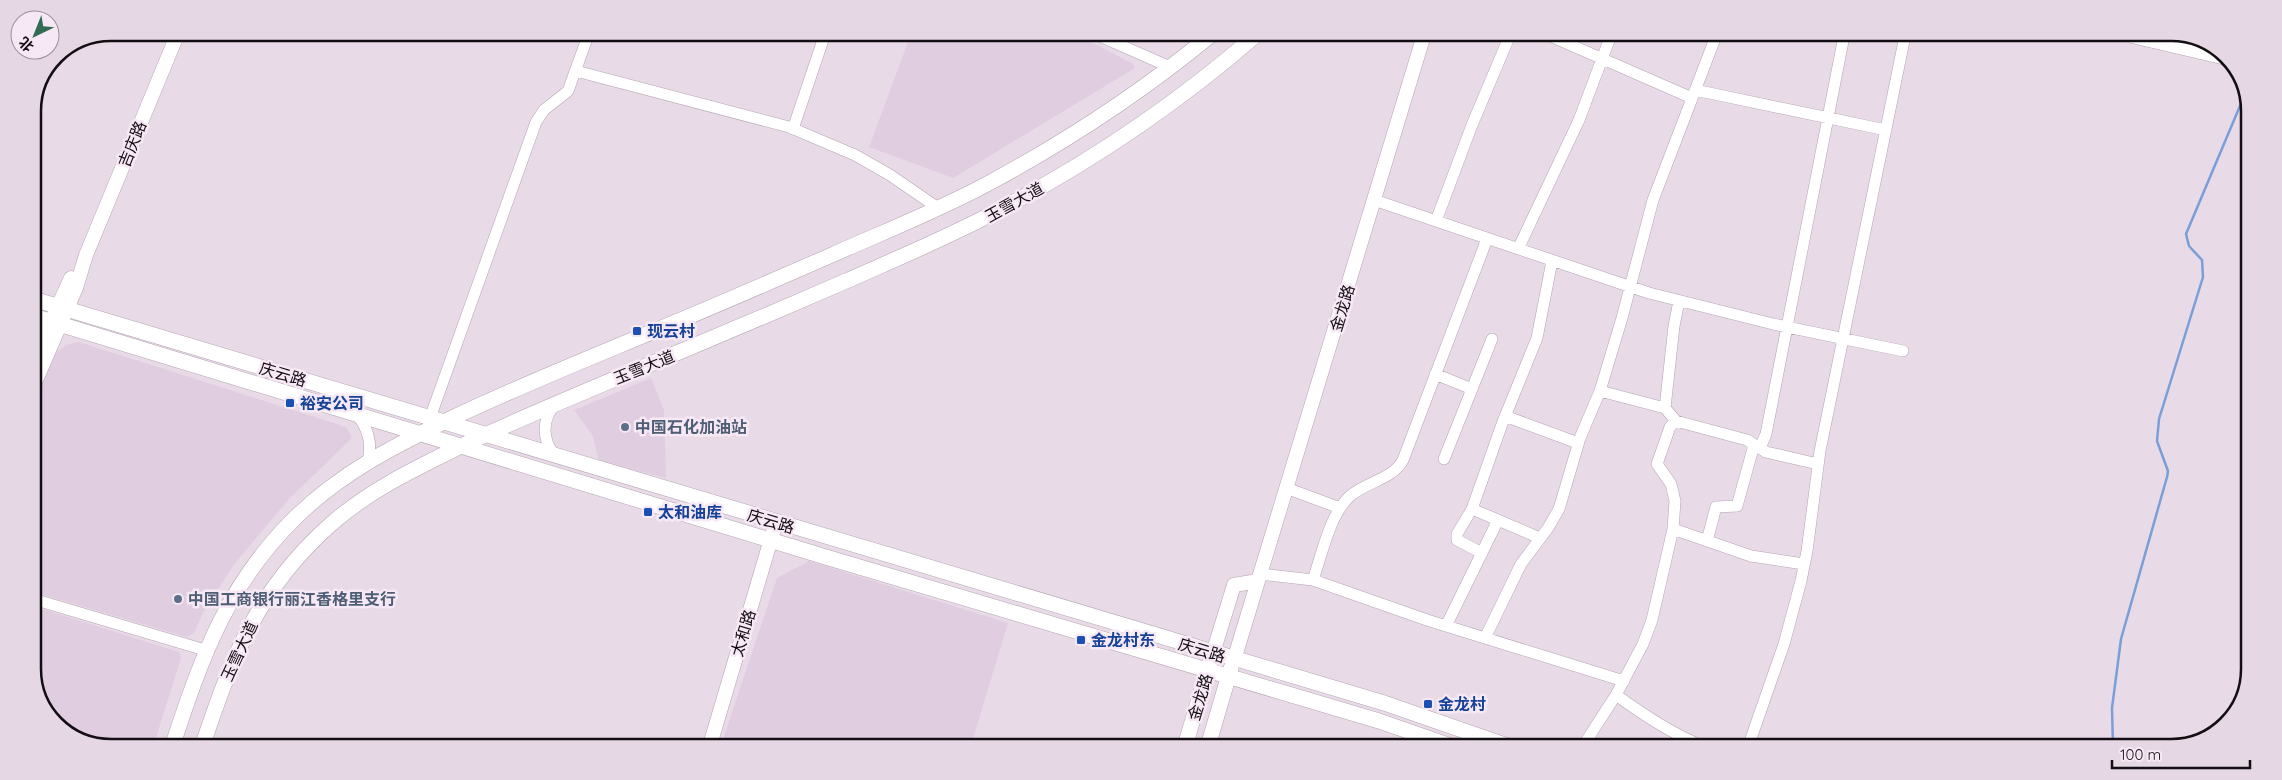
<svg xmlns="http://www.w3.org/2000/svg" width="2282" height="780" font-family="Quicksand,'Noto Sans SC',sans-serif">
<style>
.built{fill:#e1cde0}
.lines{fill:none;stroke-linecap:round;stroke-linejoin:round}
.stream{stroke:#789fda;stroke-width:2.5}
.minor-casing{stroke:#b3a5b2;stroke-width:12}
.tertiary-casing{stroke:#b3a5b2;stroke-width:15}
.secondary-casing{stroke:#b3a5b2;stroke-width:16}
.minor{stroke:#fff;stroke-width:11}
.tertiary{stroke:#fff;stroke-width:14}
.secondary{stroke:#fff;stroke-width:15}
.transit-dot{fill:#1a4fb4;stroke:#f7e8f5;stroke-width:2}
.service-dot{fill:#5c6f8a;stroke:#f7e8f5;stroke-width:2}
.labels{text-anchor:middle;dominant-baseline:central;stroke-width:5;stroke-linejoin:round;paint-order:stroke}
.street-label{font-size:16px;fill:#130e13;stroke:#f7e8f5}
.transit-label{font-size:16px;font-weight:bold;fill:#164399;stroke:#f7e8f5;text-anchor:start}
.service-label{font-size:16px;font-weight:bold;fill:#4e5e75;stroke:#f7e8f5;text-anchor:start}
.rim{fill:none;stroke:#130e13;stroke-width:2.5}
</style>
<rect width="100%" height="100%" fill="#e9dae8"/>
<path class="built" d="M911,34H1066L1099,46L1133,64L1135,68L953,178L869,147Z
M79,342L346,427L352,438L290,498L235,563L203,613L194,633L187,637L33,592V404L55,354L66,345Z
M651,378L664,410L666,478L599,461L593,436L574,410Z
M809,561L1008,623L971,745H721L777,578Z
M33,606L179,652L181,658L154,744L86,743L49,717L33,674Z"/>
<g class="lines">
<path class="stream" d="M2113,747L2112,708L2121,639L2167,477L2168,471L2157,441L2159,419L2203,277L2202,260L2189,246L2186,234L2245,94"/>
<defs>
<path id="minor" d="M1095,34L1170,67
M1548,35L1692,98
M576,71L789,127L855,155L890,175L938,208
M1695,90L1886,130
M793,129L825,34
M1374,200L1649,293L1773,324L1903,351
M1436,221L1472,125L1510,35
M1518,249L1579,120L1611,35
M1435,374L1472,389
M1600,391L1665,408L1676,421L1747,440L1766,452L1818,464
M1665,408L1674,326L1679,301
M357,415C369,429 372,444 368,461
M1505,416L1578,443
M430,418L536,122L544,110L568,91L589,33
M1760,448L1766,434L1844,36
M554,455C542,438 542,420 555,404
M1444,459L1492,339
M1286,488L1340,508
M1472,509L1457,534V540L1482,553
M1673,529L1751,556L1804,564
M1540,538L1472,509L1502,424L1537,338L1552,261
M1707,541L1716,507L1737,506L1754,445
M1260,574L1313,580L1427,620L1624,681
M1313,580C1322,554 1330,514 1350,496C1366,482 1393,479 1403,460L1487,239
M33,599L205,650
M1446,626L1498,520
M1485,638L1521,564L1548,528L1559,509L1580,438L1600,391L1622,318L1653,200L1716,36
M1616,695C1644,715 1672,734 1705,747
M1583,746L1616,695L1643,644L1652,620L1673,529L1675,501L1671,484L1657,464L1670,427L1676,421
M1748,747L1784,644L1801,581L1807,551L1820,451L1905,36"/>
<path id="tertiary" d="M2132,36L2226,58
M33,361L71,278
M33,387L76,288L86,255L178,33
M1213,653L1234,585L1258,581
M1234,660L1424,35
M710,745L776,522"/>
<path id="secondary" d="M33,299L1384,703L1508,746
M33,316L829,558L1379,721L1451,746
M173,744C202,656 228,583 296,517C341,473 394,446 450,419C513,389 577,363 642,336C706,310 770,282 834,254C886,231 939,210 989,183C1067,141 1143,91 1211,35
M203,744C233,655 258,589 330,525C368,491 414,469 459,447C527,415 596,387 665,358C725,333 786,307 846,281C898,258 951,236 1001,209C1092,161 1179,102 1256,35
M1185,746L1210,662
M1208,746L1231,668"/>
</defs>
<use href="#minor" class="minor-casing"/>
<use href="#tertiary" class="tertiary-casing"/>
<use href="#secondary" class="secondary-casing"/>
<use href="#minor" class="minor"/>
<use href="#tertiary" class="tertiary"/>
<use href="#secondary" class="secondary"/>
</g>
<g class="transit-dot">
<rect x="632" y="326" width="10" height="10" rx="2.5"/>
<rect x="285" y="398" width="10" height="10" rx="2.5"/>
<rect x="643" y="507" width="10" height="10" rx="2.5"/>
<rect x="1076" y="635" width="10" height="10" rx="2.5"/>
<rect x="1423" y="699" width="10" height="10" rx="2.5"/>
</g>
<g class="service-dot">
<circle cx="625" cy="427" r="5"/>
<circle cx="178" cy="599" r="5"/>
</g>
<g class="labels">
<g class="street-label">
<text transform="translate(132 144) rotate(-68)">吉庆路</text>
<text transform="translate(1014 202) rotate(-29)">玉雪大道</text>
<text transform="translate(1342 308) rotate(-73)">金龙路</text>
<text transform="translate(644 367) rotate(-22)">玉雪大道</text>
<text transform="translate(283 374) rotate(17)">庆云路</text>
<text transform="translate(771 521) rotate(17)">庆云路</text>
<text transform="translate(743 633) rotate(-73)">太和路</text>
<text transform="translate(1202 650) rotate(17)">庆云路</text>
<text transform="translate(239 651) rotate(-65)">玉雪大道</text>
<text transform="translate(1200 697) rotate(-73)">金龙路</text>
</g>
<g class="transit-label">
<text x="647" y="331">现云村</text>
<text x="300" y="403">裕安公司</text>
<text x="658" y="512">太和油库</text>
<text x="1091" y="640">金龙村东</text>
<text x="1438" y="704">金龙村</text>
</g>
<g class="service-label">
<text x="635" y="427">中国石化加油站</text>
<text x="188" y="599">中国工商银行丽江香格里支行</text>
</g>
</g>
<path d="M0 0H2282V780H0ZM111 41H2171A70 70 0 0 1 2241 111V669A70 70 0 0 1 2171 739H111A70 70 0 0 1 41 669V111A70 70 0 0 1 111 41Z" fill="#e5d7e3" fill-rule="evenodd"/>
<path class="rim" d="M111 41H2171A70 70 0 0 1 2241 111V669A70 70 0 0 1 2171 739H111A70 70 0 0 1 41 669V111A70 70 0 0 1 111 41Z"/>
<g transform="translate(35 35) rotate(223)"><circle r="24" fill="#f7e8f5" stroke="#9c919b"/>
<path d="M0-4L9 19L0 12L-9 19Z" fill="#336c55"/>
<text y="-8" font-size="14" font-weight="bold" text-anchor="middle" fill="#130e13">北</text>
</g>
<path d="M2112 760v8h138v-8" fill="none" stroke="#130e13" stroke-width="2.5"/>
<text x="2120" y="760" font-size="15" fill="#130e13" stroke="#f7e8f5" stroke-width="4" paint-order="stroke">100 m</text>
</svg>
